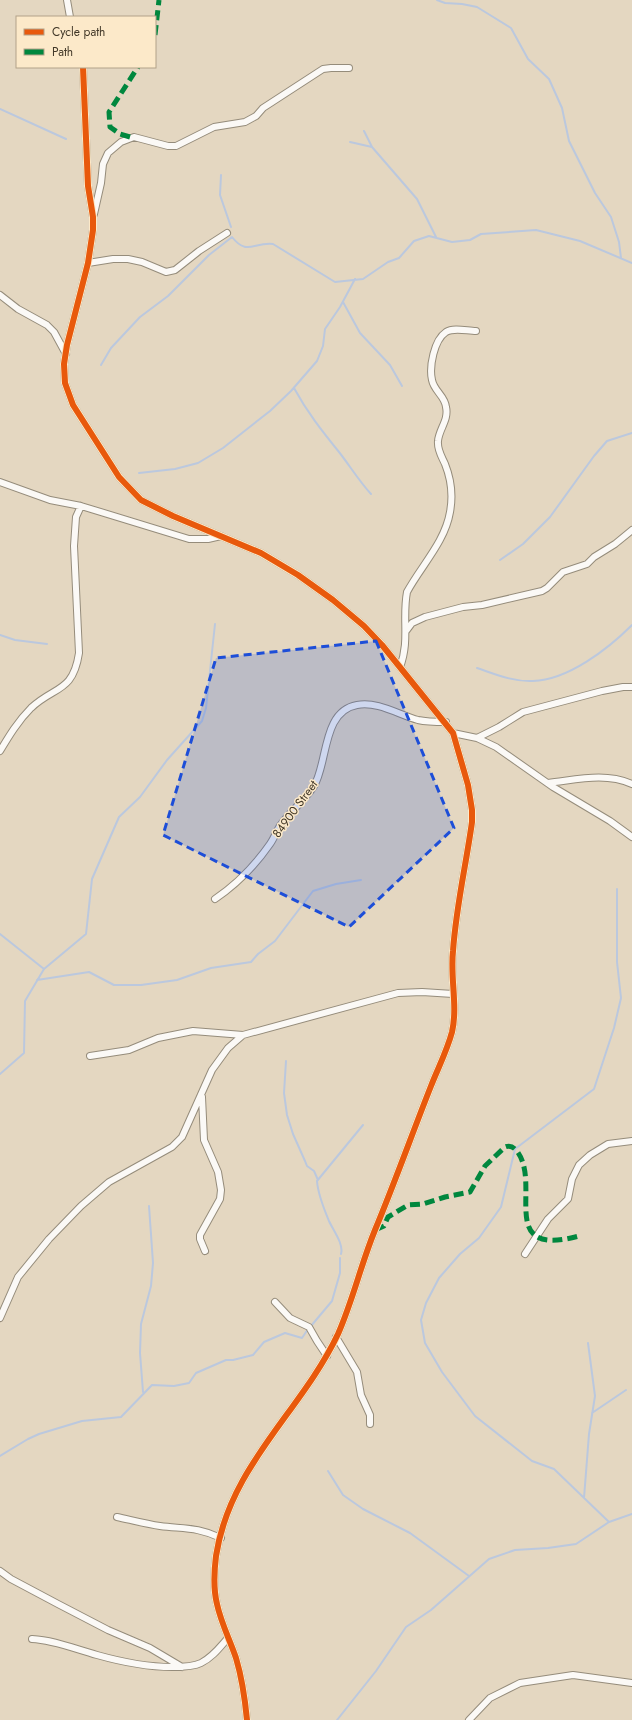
<svg xmlns="http://www.w3.org/2000/svg" width="632" height="1720" font-family="Jost,sans-serif">
<style>
.lines{fill:none;stroke-linecap:round;stroke-linejoin:round}
.stream{stroke:#bbc8de;stroke-width:2}
.minor-casing{stroke:#958c7b;stroke-width:8}
.minor{stroke:#fbf9f6;stroke-width:6}
.quiet{stroke:#00873e;stroke-width:5;stroke-dasharray:10 5;stroke-linecap:butt}
.cycleway-casing{stroke:#fce9c9;stroke-width:8}
.cycleway{stroke:#e8590c;stroke-width:6}
.marked{fill:#1d4ed8;fill-opacity:0.2;stroke:#1d4ed8;stroke-width:3;stroke-dasharray:8 5;stroke-linejoin:round}
.labels{text-anchor:middle;dominant-baseline:central;stroke-width:3;stroke-linejoin:round;paint-order:stroke}
.street-label{font-size:12px;fill:#423828;stroke:#fce9c9}
</style>
<rect width="100%" height="100%" fill="#e4d7c1"/>
<g class="lines">
<path class="stream" d="M437,0L445,3L462,4L477,7L511,28L528,59L549,79L562,108L569,141L595,193L611,217L619,242L621,258
M0,109L66,139
M364,131L372,147L417,199L436,237
M350,142L372,147
M221,175L220,195L231,227
M343,302L360,333L390,365L402,386
M101,365L111,348L140,317L168,296L209,255L232,237C247,256 253,242 273,244L335,282L363,279L388,262L399,258L414,241L429,236L452,242L470,240L481,234L536,230L580,241L632,263
M294,388C307,412 322,431 339,452C350,466 359,481 371,494
M139,473L175,469L198,463L223,448L270,411L291,391L317,361L323,346L325,329L340,307L355,279
M500,560L523,544L550,517L594,456L607,441L632,433
M0,635L15,640L47,644
M477,668C495,674 513,682 533,681C568,680 608,649 632,625
M0,934L44,969
M37,980L89,972L114,985H141L177,980L211,968L251,962L258,954L275,941L313,891L336,884L361,880
M286,1061L284,1093L287,1115L293,1134L305,1161L307,1166L314,1171L318,1180
M0,1074L24,1053L25,1001L44,969L86,934L92,879L119,817L140,797L167,760L202,721L206,708L215,624
M341,1254C344,1244 333,1230 329,1221C324,1209 318,1195 317,1181L363,1125
M311,1326L332,1301L340,1273V1258
M143,1392L140,1353L141,1324L151,1286L153,1263L149,1206
M592,1413L626,1390
M0,1456L28,1439L39,1434L82,1421L121,1417L152,1385L174,1386L189,1383L196,1373L226,1360H233L253,1355L264,1342L285,1333L302,1338L308,1329
M328,1471L343,1495L363,1509L410,1533L469,1576
M584,1498L589,1434L595,1396L588,1343
M609,1522L554,1469L532,1461L475,1416L442,1372L425,1343L421,1320L426,1303L439,1278L460,1254L479,1238L501,1207L515,1149L594,1089L614,1028L621,998L617,962V889
M337,1720L376,1671L406,1627L431,1610L489,1559L515,1550L548,1548L576,1544L609,1522L632,1514"/>
<defs>
<path id="minor" d="M67,0L70,17
M83,67L88,186L93,217V230L88,263L67,345L64,364L65,383L73,405L119,477L141,500L173,516L261,553L298,575L333,600L364,626L382,645L453,733L468,785L472,810V822C466,865 456,907 453,951C450,978 458,1006 452,1032C447,1051 438,1068 431,1086C412,1134 395,1182 375,1230C361,1264 353,1300 338,1334C301,1412 230,1465 216,1556C214,1572 213,1588 217,1604C221,1623 230,1640 236,1658C242,1678 245,1699 247,1720
M94,214L101,183L103,164L108,153L121,142L134,137L168,146H176L214,127L245,122L256,116L263,108L323,69L331,68H349
M88,263L113,259H128L142,262L166,272L175,270L199,251L227,233
M0,295L18,309L47,325L54,332L66,354
M0,482L50,500L81,506L189,539H208L221,536
M406,631L412,623L425,617L463,607L482,605L542,591L547,588L563,572L587,564L594,557L615,544L632,530
M400,667C410,641 402,618 407,592C421,566 445,542 450,512C453,496 451,479 445,464C442,457 437,450 438,441C439,429 449,420 446,407C445,396 434,391 432,380C429,367 434,340 446,332C454,327 467,331 476,331
M453,733L477,738L496,747L553,787L610,821L632,837
M477,738L499,727L523,712L602,691L623,687H632
M0,751C9,736 18,721 31,708C54,686 73,693 79,653L74,546L76,517L81,506
M548,783C576,780 605,772 632,784
M215,899C237,884 254,867 270,844C275,837 277,829 282,823C292,810 305,800 314,786C328,763 322,711 357,705C378,701 399,715 418,720C427,722 437,722 446,722
M90,1056L129,1050L158,1038L193,1031L243,1035
M202,1097L204,1140L218,1172L221,1190L220,1199L200,1235V1239L205,1251
M525,1254L548,1219L568,1199L572,1179L579,1165L590,1155L608,1144L632,1141
M275,1302L290,1318L309,1327L317,1341L327,1356
M0,1318L18,1277L49,1239L81,1206L109,1182L172,1147L182,1137L212,1070L228,1048L243,1035L398,993L422,992L453,994
M336,1337L357,1372L361,1395L370,1415V1424
M117,1517C131,1520 146,1524 160,1526C184,1529 198,1527 221,1538
M0,1571L11,1579L58,1604L108,1630L150,1648L182,1667
M32,1639C54,1640 75,1649 97,1655C122,1662 146,1667 172,1667C181,1667 193,1667 201,1663C213,1657 220,1647 228,1638
M469,1720L490,1698L520,1683L573,1675L632,1683"/>
</defs>
<use href="#minor" class="minor-casing"/>
<use href="#minor" class="minor"/>
<path class="quiet" d="M155,35L159,0
M130,137L120,134L110,127L109,112L138,67
M375,1230L384,1226L388,1217L408,1205L423,1204L445,1197L470,1192L485,1166L505,1147C510,1145 512,1146 516,1150C544,1183 494,1259 579,1236"/>
<defs>
<path id="cycleway" d="M83,67L88,186L93,217V230L88,263L67,345L64,364L65,383L73,405L119,477L141,500L173,516L261,553L298,575L333,600L364,626L382,645L453,733L468,785L472,810V822C466,865 456,907 453,951C450,978 458,1006 452,1032C447,1051 438,1068 431,1086C412,1134 395,1182 375,1230C361,1264 353,1300 338,1334C301,1412 230,1465 216,1556C214,1572 213,1588 217,1604C221,1623 230,1640 236,1658C242,1678 245,1699 247,1720"/>
</defs>
<use href="#cycleway" class="cycleway-casing"/>
<use href="#cycleway" class="cycleway"/>
</g>
<path class="marked" d="M376,641L454,828L349,927L163,835L216,658Z"/>
<g class="labels">
<g class="street-label">
<text transform="translate(295 809) rotate(-54)">84900 Street</text>
</g>
</g>
<rect x="16" y="16" width="140" height="52" fill="#fce9c9" stroke="#b2a289"/>
<rect x="24" y="29" width="20" height="6" fill="#e8590c" stroke="#b2a289"/>
<text x="52" y="36" font-size="12" fill="#423828">Cycle path</text>
<rect x="24" y="49" width="20" height="6" fill="#00873e" stroke="#b2a289"/>
<text x="52" y="56" font-size="12" fill="#423828">Path</text>
</svg>
